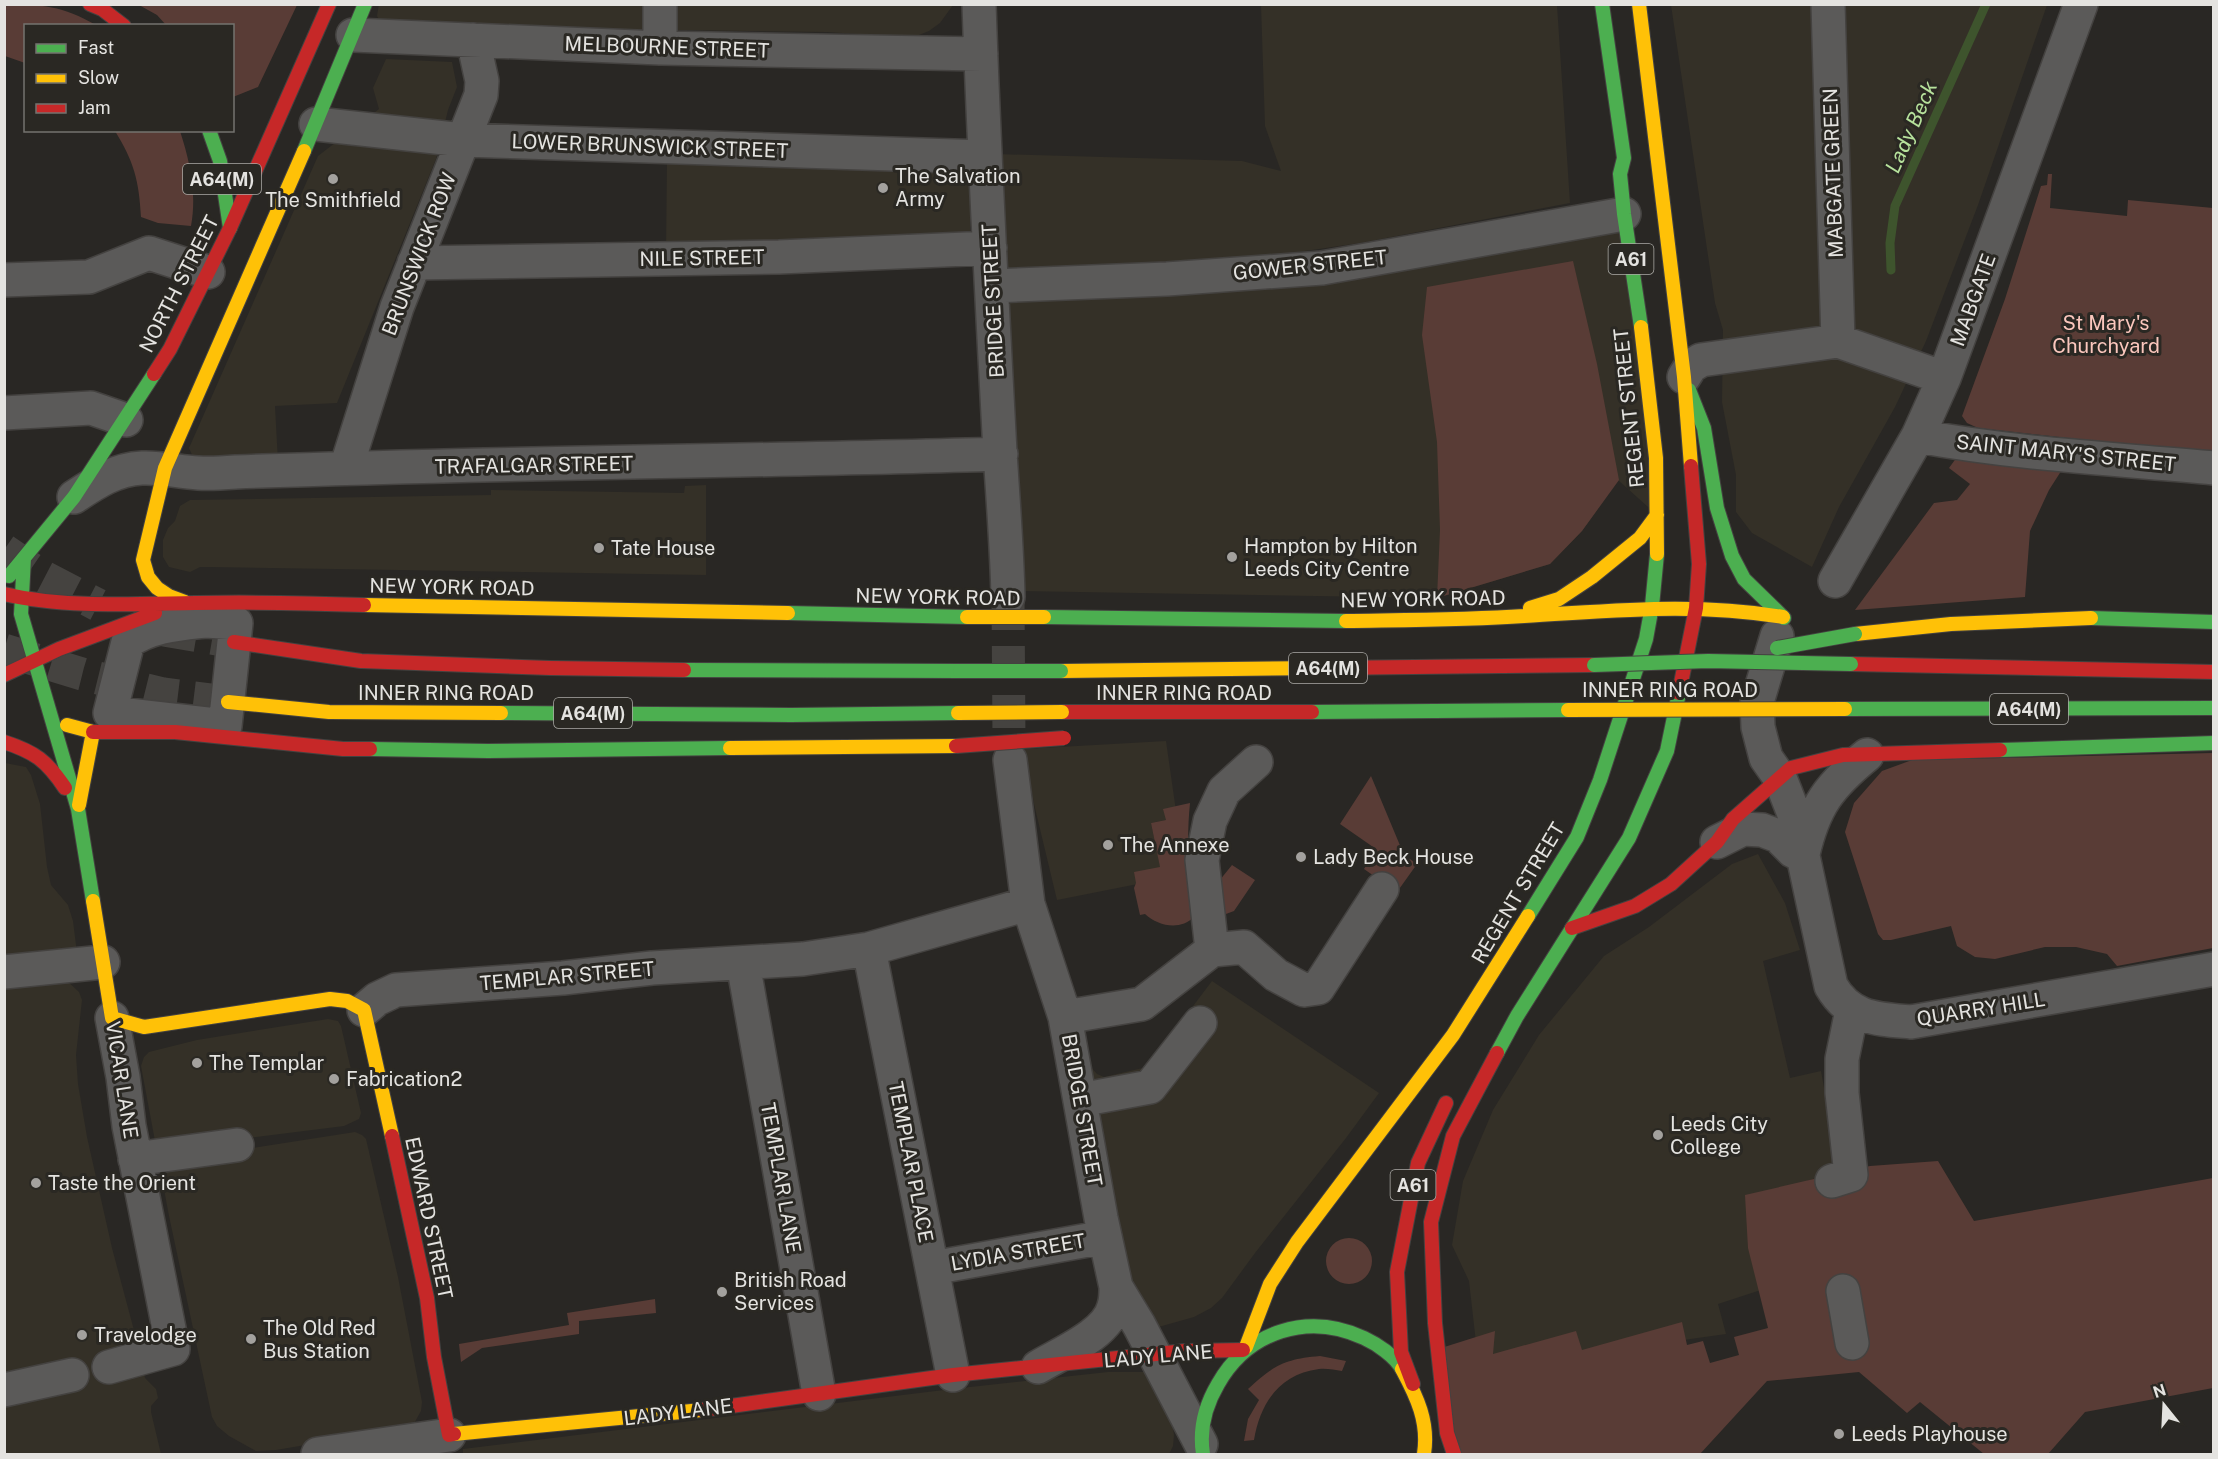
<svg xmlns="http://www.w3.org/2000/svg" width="2218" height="1459" font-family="'Public Sans',sans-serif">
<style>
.built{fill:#343027}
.green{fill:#593c36}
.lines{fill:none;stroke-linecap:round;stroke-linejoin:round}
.stream{stroke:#3e542d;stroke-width:9}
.street-tunnel{stroke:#454340;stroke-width:33;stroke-dasharray:33 16;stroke-linecap:butt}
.highway-tunnel{stroke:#454340;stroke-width:33;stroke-dasharray:33 16;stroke-linecap:butt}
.street-casing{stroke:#444240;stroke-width:36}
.fast-casing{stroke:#444240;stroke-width:16}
.slow-casing{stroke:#444240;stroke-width:16}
.jam-casing{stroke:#444240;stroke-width:16}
.street{stroke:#5b5a59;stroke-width:33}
.fast{stroke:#4caf50;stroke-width:14}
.slow{stroke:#ffc107;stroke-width:14}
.jam{stroke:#c62828;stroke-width:14}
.fast-bridge-casing{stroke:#444240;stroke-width:16;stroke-linecap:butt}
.slow-bridge-casing{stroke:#444240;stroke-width:16;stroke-linecap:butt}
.jam-bridge-casing{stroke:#444240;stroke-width:16;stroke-linecap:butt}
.fast-bridge{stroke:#4caf50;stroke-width:14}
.slow-bridge{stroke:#ffc107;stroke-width:14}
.jam-bridge{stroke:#c62828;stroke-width:14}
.poi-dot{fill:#a3a19e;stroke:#2a2823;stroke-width:2}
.labels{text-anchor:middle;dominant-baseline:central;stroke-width:6;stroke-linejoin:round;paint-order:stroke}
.shield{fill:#2a2823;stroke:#acaba7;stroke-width:1.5}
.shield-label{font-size:18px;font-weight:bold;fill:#e4e3e0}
.street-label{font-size:20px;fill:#e4e3e0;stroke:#2a2823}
.poi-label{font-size:20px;fill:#e4e3e0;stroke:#2a2823;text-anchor:start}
.park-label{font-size:20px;fill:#fbc7bd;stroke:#2a2823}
.water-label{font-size:21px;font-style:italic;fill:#b7e29c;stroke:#2a2823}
</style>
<rect width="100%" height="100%" fill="#292724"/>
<path class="built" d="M379,4L653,5L652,32L381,23L377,16Z
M676,5H953L940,23L929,31L919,35L903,37L827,32L675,30Z
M1261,5H1557L1570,203L1360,243L1271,256L1018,273L1005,268L995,154L1242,161L1281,171L1265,126Z
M1671,5H2047L1978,205L1926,341L1895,407L1839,507L1812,567L1752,533L1736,512V475L1722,402L1723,330L1715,303Z
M386,59L452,62L457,87L448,110L436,159L337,403L275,406L278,462L193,457L189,448L318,156L379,109L373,88Z
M667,161L967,173L970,178V233L666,253Z
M1624,214L1657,515L1618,480L1582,531L1550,564L1437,598L1019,591L1001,293Z
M706,485V575L209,567H200L190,572L169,567L163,557V540L168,528L175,521L180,506L190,500L491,495V490L684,493L685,486Z
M1166,741L1177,818L1151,823L1163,879L1057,900L1034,804L1024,749Z
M5,763L26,767L31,775L40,804L47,867L51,885L68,905L73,921L77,953L64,978L79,992L82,1000L76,1055L78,1084L87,1137L112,1248L135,1334V1344L145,1378L156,1389L158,1398L151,1406V1412L161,1454H5Z
M1758,854L1785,903L1800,950L1763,961L1790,1078L1821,1071L1837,1160L1816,1178L1751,1200L1764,1289L1718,1304L1726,1334L1479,1369L1469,1281L1452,1245L1463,1181L1493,1110L1539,1035L1604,956L1649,927L1732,864Z
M1212,981L1379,1093L1346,1138L1255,1253L1222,1298L1211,1308L1194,1317L1155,1328L1127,1287L1090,1066L1097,1074L1104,1077L1147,1067Z
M328,1019L338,1021L341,1026L361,1113L359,1119L344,1126L232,1140L234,1151L355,1132L362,1135L366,1139L398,1277L422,1402L421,1411L412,1427L276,1450L256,1451L229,1436L217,1426L212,1417L169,1216L141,1066L144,1057L149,1052L197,1040Z
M1108,1372H1148L1172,1423L1174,1435L1173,1446L1169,1454H453H463V1449L952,1389Z"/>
<path class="green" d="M5,4C41,4 63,6 96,25L26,26L25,63L5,56Z
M139,5H297L258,87L233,97L232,26L166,25L157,15Z
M115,131H180C190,162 197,193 191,226L158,223L141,217C139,180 134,162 115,131Z
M2048,174H2052L2050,208L2127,216L2128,200L2213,208V454L1978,428L1967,423L1962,416L2005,299L2041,186L2047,185Z
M1573,261L1597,364L1619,480L1582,531L1550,564L1437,598L1440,530L1437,442L1422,335L1427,287Z
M1957,457L2065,465L2049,490L2030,531L2025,597L1855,610L1934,503L1957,500L1970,484L1949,468Z
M2213,753V948L2117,966L2107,954L2076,947H2045L1995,959L1975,957L1957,946L1951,926L1891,940H1883L1878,934L1845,832L1854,803L1882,771L1912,760Z
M1371,776L1404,855L1417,864L1397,892L1364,869L1376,849L1340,824Z
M1190,803C1186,842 1189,879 1194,917C1180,931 1158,926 1145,914L1140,915L1134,888L1136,883L1134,872L1160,867L1151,823L1166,820L1163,809Z
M1232,865L1255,880L1234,911L1226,914L1219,908L1215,886Z
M1938,1161L1974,1221L2213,1178V1388L2085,1412L2048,1454H1984L1920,1402L1907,1413L1859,1372L1767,1381L1700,1454H1454L1438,1349L1495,1331L1493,1354L1576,1331L1582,1350L1682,1322L1687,1345L1703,1341L1710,1363L1739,1355L1734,1337L1768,1328L1748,1248L1745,1195L1870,1166Z
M1326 1261a23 23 0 1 1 46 0a23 23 0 1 1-46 0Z
M655,1299L656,1313L579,1321V1334L482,1348L461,1362L459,1344L569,1325L567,1313Z
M1320,1356L1346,1361L1342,1371C1335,1370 1326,1368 1319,1369C1279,1374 1260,1404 1254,1440L1244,1441L1248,1419L1259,1400L1248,1389C1274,1365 1285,1359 1320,1356Z"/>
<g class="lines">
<path class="stream" d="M1891,270L1890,243L1895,206L1986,4"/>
<path class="street-tunnel" d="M1008,597L1009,740"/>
<path class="highway-tunnel" d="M4,550L42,576L98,605
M164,630L234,642
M4,650L82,674L163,694L228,702"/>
<defs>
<path id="street" d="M979,4C984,154 992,303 1000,452C1003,500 1007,549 1008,597
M1828,4L1838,341
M353,35L660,48L981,54
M660,48V4
M316,124L463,140L985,157
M414,263L779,257L990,248
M4,280L89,277L149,253L208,272
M992,286L1167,279L1322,268L1624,214
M1684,377L1691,366L1701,360L1838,341L1944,378
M4,413L91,408L126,420
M1918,436C2016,454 2115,459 2214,468
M346,468L397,307L481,95L482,81L473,40
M74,497C95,483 116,469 142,468C161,467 179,472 198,473C210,474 223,473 236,472C490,462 746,462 1001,454
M1835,581L1918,436L1944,378L2081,4
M206,621L236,623L225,726L110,713L128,642C150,626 179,624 206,621Z
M1777,636L1757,702L1758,727L1766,758L1780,778L1794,814L1831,986C1850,1019 1877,1019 1911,1022L2214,969
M1010,760L1028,904L1065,1017L1101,1218L1116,1287L1139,1325L1201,1444
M1717,842L1743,829L1762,830L1778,836L1793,851L1803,856
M1803,854C1814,806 1829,786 1867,755
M869,949L953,1375
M1212,950L1202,860L1210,821L1224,791L1256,762
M743,963L819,1394
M4,972L103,962
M364,1010L377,999L396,990L563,978L652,968L803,959L869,949L1028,904
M1065,1017L1142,1004L1212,950L1244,947L1276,975L1304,990L1318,988L1382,889
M1080,1100L1150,1087L1200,1023
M135,1159L237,1145
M1832,1181L1851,1175L1842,1093V1059L1852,1010
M932,1268L1105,1237
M1843,1291L1852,1343
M109,1367L173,1349L129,1126L123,1077L112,1018
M1038,1367C1061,1353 1108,1334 1114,1306C1116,1300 1116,1294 1116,1287
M4,1390L72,1375
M318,1454L449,1435"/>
<path id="fast" d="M1602,4L1624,158L1620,174L1624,214L1641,327
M209,130L220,161L230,228
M304,151L365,4
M1689,390L1704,428L1717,508L1732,556L1744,579L1784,618
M24,558L21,614L78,809L93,901
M9,576L74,497L154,374
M788,613L967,617
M1044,617L1346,621
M2091,618L2214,622
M684,670L960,671
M1845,709L2214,708
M1312,712L1568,710
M501,713L791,715L958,713
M370,749L488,751L730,748
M2000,750L2214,743
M1528,916L1577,837L1600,780L1646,639L1652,606L1657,554
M1497,1053L1517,1016L1629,838L1667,751L1679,693
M1203,1454C1199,1429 1205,1406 1218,1384C1248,1331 1308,1312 1364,1338C1377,1344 1395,1356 1402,1369"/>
<path id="slow" d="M1639,4L1684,377L1691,466
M1641,327L1656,458L1657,554
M185,602L169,596L157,588L148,577L143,560L165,468L304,151
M364,605L788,613
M1530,608L1559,599L1592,577L1640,538L1657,515
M1346,621C1405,620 1465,620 1524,616C1615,611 1692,602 1783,617
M1855,634L1951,624L2091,618
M1061,671L1324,668
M228,702L329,712L501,713
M67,725L93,732L79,805
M730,748L956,746
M93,901L112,1018L144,1027L330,999L347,1001L364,1010L392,1136
M1246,1347L1270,1284L1297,1242L1453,1035L1528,916
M1402,1369C1417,1397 1429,1422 1424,1454
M454,1434L702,1410"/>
<path id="jam" d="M90,4L102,9L124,26
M154,374L170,349L230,228L329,4
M4,594C64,608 133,604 195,603C251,602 307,603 364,605
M234,642L361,661L550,668L684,670
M1851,664L2214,672
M1324,668L1594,665
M4,675L59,649L155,613
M1679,693L1696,608L1699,564L1691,466
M1062,712H1312
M93,732H175L343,749H370
M4,742C35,752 47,761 65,788
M1572,928L1635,906L1671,884L1717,842L1733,819L1791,768L1843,755L2000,750
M392,1136L427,1298L434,1357L449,1435L454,1434
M1413,1384L1401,1352L1397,1272L1418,1163L1446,1103
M702,1410L953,1375L1185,1351L1243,1350
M1454,1454L1447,1433L1435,1323L1431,1222L1453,1136L1497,1053"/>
</defs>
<use href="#street" class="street-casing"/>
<use href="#fast" class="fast-casing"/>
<use href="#slow" class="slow-casing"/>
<use href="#jam" class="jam-casing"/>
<use href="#street" class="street"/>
<use href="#fast" class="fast"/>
<use href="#slow" class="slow"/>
<use href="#jam" class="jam"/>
<defs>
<path id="fast-bridge" d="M1777,648L1855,634
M1594,665L1708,661L1851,664
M960,671H1061"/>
<path id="slow-bridge" d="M967,617H1044
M1568,710L1845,709
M958,713L1062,712"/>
<path id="jam-bridge" d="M956,746L1064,738"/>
</defs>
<use href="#fast-bridge" class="fast-bridge-casing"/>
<use href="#slow-bridge" class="slow-bridge-casing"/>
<use href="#jam-bridge" class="jam-bridge-casing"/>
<use href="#fast-bridge" class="fast-bridge"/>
<use href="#slow-bridge" class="slow-bridge"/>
<use href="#jam-bridge" class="jam-bridge"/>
</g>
<g class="poi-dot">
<circle cx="333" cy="179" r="6"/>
<circle cx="883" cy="188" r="6"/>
<circle cx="599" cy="548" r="6"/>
<circle cx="1232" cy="557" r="6"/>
<circle cx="1108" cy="845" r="6"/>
<circle cx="1301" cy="857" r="6"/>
<circle cx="197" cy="1063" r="6"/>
<circle cx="334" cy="1079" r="6"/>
<circle cx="1658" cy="1135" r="6"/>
<circle cx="36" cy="1183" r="6"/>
<circle cx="722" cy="1292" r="6"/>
<circle cx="82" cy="1335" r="6"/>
<circle cx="251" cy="1339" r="6"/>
<circle cx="1839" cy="1434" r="6"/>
</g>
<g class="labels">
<g class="shield">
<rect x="183" y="164" width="78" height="30" rx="4.5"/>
<rect x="1608.5" y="244" width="45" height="30" rx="4.5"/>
<rect x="1289" y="653" width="78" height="30" rx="4.5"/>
<rect x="1990" y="694" width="78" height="30" rx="4.5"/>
<rect x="554" y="698" width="78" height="30" rx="4.5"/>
<rect x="1390.5" y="1170" width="45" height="30" rx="4.5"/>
</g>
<g class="shield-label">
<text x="222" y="179">A64(M)</text>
<text x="1631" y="259">A61</text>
<text x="1328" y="668">A64(M)</text>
<text x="2029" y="709">A64(M)</text>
<text x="593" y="713">A64(M)</text>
<text x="1413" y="1185">A61</text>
</g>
<g class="street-label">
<text transform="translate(667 47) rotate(2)">MELBOURNE STREET</text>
<text transform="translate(650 146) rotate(2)">LOWER BRUNSWICK STREET</text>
<text transform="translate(1833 173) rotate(-92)">MABGATE GREEN</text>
<text transform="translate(419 254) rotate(-69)">BRUNSWICK ROW</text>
<text transform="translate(702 258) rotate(-1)">NILE STREET</text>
<text transform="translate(1310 265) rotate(-6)">GOWER STREET</text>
<text transform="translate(179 284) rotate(-63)">NORTH STREET</text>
<text transform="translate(1973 300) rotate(-70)">MABGATE</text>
<text transform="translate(993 301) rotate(-93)">BRIDGE STREET</text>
<text transform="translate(1629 408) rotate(-96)">REGENT STREET</text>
<text transform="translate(2066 453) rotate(6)">SAINT MARY'S STREET</text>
<text transform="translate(534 465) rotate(-1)">TRAFALGAR STREET</text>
<text transform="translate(452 587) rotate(1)">NEW YORK ROAD</text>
<text transform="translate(938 597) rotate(1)">NEW YORK ROAD</text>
<text transform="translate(1423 599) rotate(-1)">NEW YORK ROAD</text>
<text x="1670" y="690">INNER RING ROAD</text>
<text x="446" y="693">INNER RING ROAD</text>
<text x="1184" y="693">INNER RING ROAD</text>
<text transform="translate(1518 893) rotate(-59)">REGENT STREET</text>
<text transform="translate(567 976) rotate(-5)">TEMPLAR STREET</text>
<text transform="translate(1981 1009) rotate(-9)">QUARRY HILL</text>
<text transform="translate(122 1080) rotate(81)">VICAR LANE</text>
<text transform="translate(1082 1110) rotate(80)">BRIDGE STREET</text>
<text transform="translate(911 1162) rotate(79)">TEMPLAR PLACE</text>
<text transform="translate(781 1178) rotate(80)">TEMPLAR LANE</text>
<text transform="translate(429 1218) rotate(78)">EDWARD STREET</text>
<text transform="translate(1018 1252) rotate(-10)">LYDIA STREET</text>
<text transform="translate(1158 1356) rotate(-5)">LADY LANE</text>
<text transform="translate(678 1412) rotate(-7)">LADY LANE</text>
</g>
<g class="poi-label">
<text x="895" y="176">The Salvation<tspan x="895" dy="23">Army</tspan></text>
<text x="333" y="200" text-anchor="middle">The Smithfield</text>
<text x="1244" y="546">Hampton by Hilton<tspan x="1244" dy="23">Leeds City Centre</tspan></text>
<text x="611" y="548">Tate House</text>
<text x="1120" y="845">The Annexe</text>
<text x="1313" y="857">Lady Beck House</text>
<text x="209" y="1063">The Templar</text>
<text x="346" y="1079">Fabrication2</text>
<text x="1670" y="1124">Leeds City<tspan x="1670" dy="23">College</tspan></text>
<text x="48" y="1183">Taste the Orient</text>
<text x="734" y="1280">British Road<tspan x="734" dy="23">Services</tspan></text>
<text x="263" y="1328">The Old Red<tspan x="263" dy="23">Bus Station</tspan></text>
<text x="94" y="1335">Travelodge</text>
<text x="1851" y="1434">Leeds Playhouse</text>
</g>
<g class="park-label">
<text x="2106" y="323">St Mary's<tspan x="2106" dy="23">Churchyard</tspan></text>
</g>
<g class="water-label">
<text transform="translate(1911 127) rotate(-66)">Lady Beck</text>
</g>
</g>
<rect width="2218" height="1459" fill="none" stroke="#e4e3e0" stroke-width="12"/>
<rect x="24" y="24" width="210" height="108" fill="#2a2823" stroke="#74736f" stroke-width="1.5"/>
<rect x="36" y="44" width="30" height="9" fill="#4caf50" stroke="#74736f" stroke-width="1.5"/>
<text x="78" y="54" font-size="18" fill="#e4e3e0">Fast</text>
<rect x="36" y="74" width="30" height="9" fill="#ffc107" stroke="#74736f" stroke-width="1.5"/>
<text x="78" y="84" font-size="18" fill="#e4e3e0">Slow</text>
<rect x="36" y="104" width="30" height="9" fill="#c62828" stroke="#74736f" stroke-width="1.5"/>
<text x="78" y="114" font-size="18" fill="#e4e3e0">Jam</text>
<g transform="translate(2164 1405) rotate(342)" stroke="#2a2823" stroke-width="4.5" paint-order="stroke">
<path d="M0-4.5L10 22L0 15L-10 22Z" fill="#e4e3e0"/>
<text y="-9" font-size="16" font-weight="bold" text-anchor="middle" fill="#e4e3e0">N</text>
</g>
</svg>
